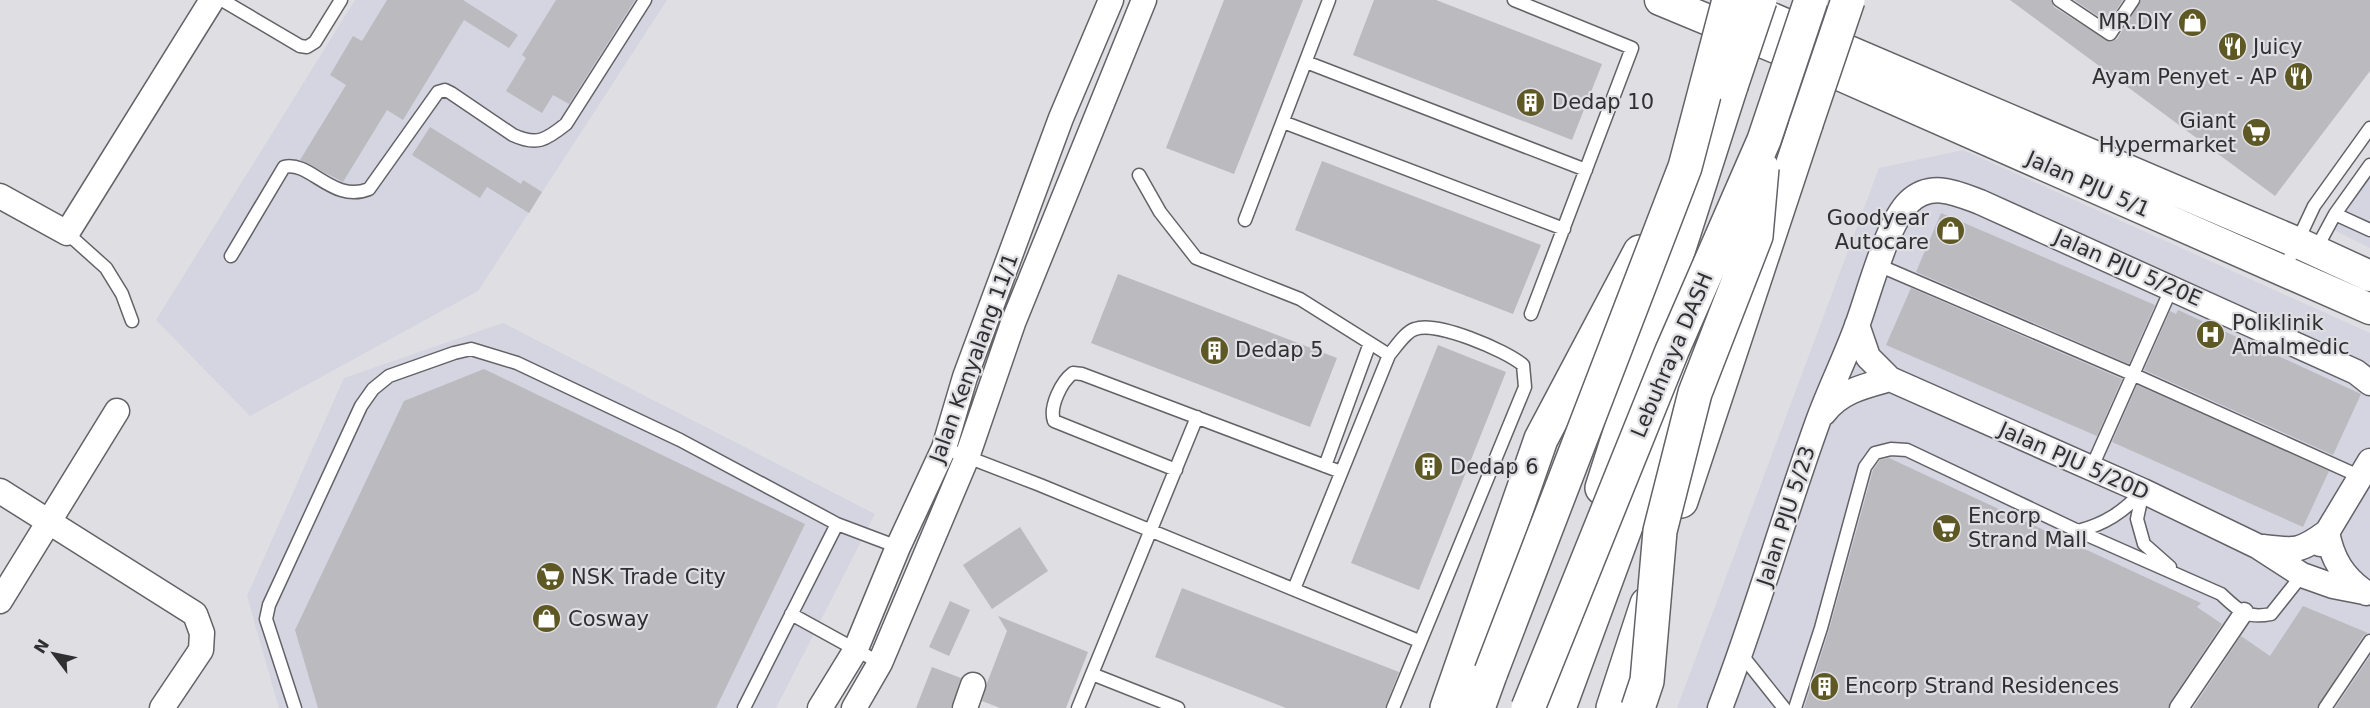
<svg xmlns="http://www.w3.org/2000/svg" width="2370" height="708" font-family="'DejaVu Sans',sans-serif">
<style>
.built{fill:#d5d4e1}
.building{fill:#bababf}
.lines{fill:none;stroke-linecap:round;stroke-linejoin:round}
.service-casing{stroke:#626267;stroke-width:15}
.pedestrian-casing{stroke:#626267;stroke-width:21}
.minor-casing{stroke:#626267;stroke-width:27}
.tertiary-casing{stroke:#626267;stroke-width:33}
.motorway-casing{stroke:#626267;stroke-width:36}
.service{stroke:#fff;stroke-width:12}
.pedestrian{stroke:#fff;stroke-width:18}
.minor{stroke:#fff;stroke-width:24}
.tertiary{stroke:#fff;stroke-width:30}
.motorway{stroke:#fff;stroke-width:33}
.motorway-bridge-casing{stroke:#626267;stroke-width:36;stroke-linecap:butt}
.motorway-bridge{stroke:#fff;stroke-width:33}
.labels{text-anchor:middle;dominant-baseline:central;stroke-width:4.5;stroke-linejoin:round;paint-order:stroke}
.poi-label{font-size:21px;fill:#303032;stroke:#dedee3;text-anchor:start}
.street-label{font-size:21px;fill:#303032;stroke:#dedee3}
</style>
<rect width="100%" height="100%" fill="#dedee3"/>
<path class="built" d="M355,0H667L478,291L250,416L156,320Z
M1963,150L2370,333V708H1677L1879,168Z
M2370,176V248L2332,229Z
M503,323L875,514L776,708H279L247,596L344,378Z"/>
<path class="building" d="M387,0H463L518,35L509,48L464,20L403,120L387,110L343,182L300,160L346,85L330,75L353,36L362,41Z
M556,0H635L569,104L553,95L542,113L506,91L526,58L522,55Z
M1224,0H1303L1234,174L1166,148Z
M1374,0H1436L1602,64L1572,140L1353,55Z
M2010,0H2051L2054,7L2110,42L2117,39L2141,0H2370V71L2275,196Z
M2074,0H2123L2108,23Z
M430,127L521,184L523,180L542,192L529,213L487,187L480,198L412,155Z
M1322,161L1541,245L1513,314L1295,230Z
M1941,213L2155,305L2129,364L1916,272Z
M1118,274L1337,358L1310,427L1091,343Z
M1911,288L2122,379L2097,436L1886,345Z
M2178,310L2361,394L2333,455L2144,370L2170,311L2176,314Z
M1438,345L1506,372L1419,590L1351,563Z
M484,369L805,524L716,708H318L295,630L404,401Z
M2137,385L2329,471L2303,527L2112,442Z
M1889,458L2201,603L2197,607L2222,624L2170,702L2168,708H1804L1829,630L1873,470L1880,460Z
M1020,527L1048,571L992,609L963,565Z
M1182,588L1399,672L1385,708H1286L1155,657Z
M950,601L970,610L949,656L929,647Z
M2303,606L2368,633L2363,636L2317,708H2193L2241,636L2270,656Z
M998,616L1088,652L1066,708H1000L982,701L987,683L1007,631Z
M2370,656V708H2335Z
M932,667L961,678L951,708H916Z"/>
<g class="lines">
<defs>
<path id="service" d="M222,0L300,46L307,47L315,42L341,0
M1514,0L1632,48L1531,314
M2059,0L2110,34L2133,0
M1306,62L1586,170
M1283,122L1564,229
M1139,175L1160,212L1196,258L1300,299L1389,355
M2335,214L2370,230
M1245,220L1329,0
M67,233L106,268L122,294L132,321
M2315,251L2335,214L2370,165
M231,256L284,167C310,160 333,204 369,189L438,92L445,90L451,93L513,135C537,146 546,140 566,124L645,0
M1878,265L2132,374L2361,477
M2284,270L2314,206L2370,128
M944,448L1040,485L1419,641
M1325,466L1370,343
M2091,469L2172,287
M1176,470L1054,421C1049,407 1061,382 1073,373L1082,374L1341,472
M2143,491L2137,519L2144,544L2170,567
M2078,531C2105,524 2123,512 2142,492
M1294,589L1389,355C1396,347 1405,332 1415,329C1437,321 1505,350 1523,365L1525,387L1393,708
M791,614L880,663
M1741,654L1784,708
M1092,674L1178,708
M295,708L266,619L269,605L361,406L373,389L389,376L454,353L471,349L517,363L680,440L837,524L898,547
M744,708L837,524
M1078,708L1197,417
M1795,708L1821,628L1865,467L1875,453L1891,449L1907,450L2078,531L2221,594C2239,611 2246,619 2271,614L2302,575
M2325,708L2370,641"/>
<path id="pedestrian" d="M2179,708L2244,612"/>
<path id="minor" d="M0,196L67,233L212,0
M1857,325L1868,357L1890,379L2143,491L2257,546L2302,575L2333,586L2364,592
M1824,413C1840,391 1865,386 1890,379
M0,491L195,614L202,633L201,650L162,708
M2320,544L2370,461
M2263,547C2295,551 2300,552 2327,532C2332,559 2343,577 2366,593
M0,601L117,411
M820,708L855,651L898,547L944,448L965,377L1061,118L1111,0
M854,708L880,663L967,457L1013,323L1144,0
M965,708L973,685
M1720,708C1756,615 1783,518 1817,424C1829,390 1846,357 1858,323C1869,293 1887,223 1909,202C1931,181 1956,193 1980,202L2356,372L2370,383"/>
<path id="tertiary" d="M1660,0L1805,60L2370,309
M1734,2L2296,242L2370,276"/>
<path id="motorway" d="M1602,488L1731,86
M1681,501L1806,124
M1447,708L1541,439L1640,252
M1478,708L1491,672
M1559,708L1655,447L1689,346
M1613,708L1647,604"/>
</defs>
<use href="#service" class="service-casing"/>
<use href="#pedestrian" class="pedestrian-casing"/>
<use href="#minor" class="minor-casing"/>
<use href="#tertiary" class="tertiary-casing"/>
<use href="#motorway" class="motorway-casing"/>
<use href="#service" class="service"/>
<use href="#pedestrian" class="pedestrian"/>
<use href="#minor" class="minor"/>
<use href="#tertiary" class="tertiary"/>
<use href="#motorway" class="motorway"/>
<defs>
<path id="motorway-bridge" d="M1731,86L1760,0
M1806,124L1848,0
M1491,672L1685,167L1729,0
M1528,708L1672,351L1764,140L1811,0
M1638,708L1647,681L1660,531L1695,393L1756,236L1762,168"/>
</defs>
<use href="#motorway-bridge" class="motorway-bridge-casing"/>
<use href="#motorway-bridge" class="motorway-bridge"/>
</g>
<defs>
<symbol id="shop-disc" viewBox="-11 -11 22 22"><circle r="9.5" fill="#5d5824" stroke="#dedee3"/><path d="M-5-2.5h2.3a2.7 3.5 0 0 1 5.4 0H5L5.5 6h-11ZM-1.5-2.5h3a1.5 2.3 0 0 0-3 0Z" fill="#fff"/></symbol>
<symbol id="restaurant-disc" viewBox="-11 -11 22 22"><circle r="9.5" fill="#5d5824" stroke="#dedee3"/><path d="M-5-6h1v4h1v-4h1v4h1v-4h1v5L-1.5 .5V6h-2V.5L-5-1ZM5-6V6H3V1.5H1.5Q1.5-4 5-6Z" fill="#fff"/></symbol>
<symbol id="building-disc" viewBox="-11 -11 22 22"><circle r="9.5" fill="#5d5824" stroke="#dedee3"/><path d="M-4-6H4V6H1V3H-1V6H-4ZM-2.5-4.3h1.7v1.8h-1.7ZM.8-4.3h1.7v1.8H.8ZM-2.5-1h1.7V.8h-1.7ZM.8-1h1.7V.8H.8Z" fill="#fff"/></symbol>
<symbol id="supermarket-disc" viewBox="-11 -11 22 22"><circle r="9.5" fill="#5d5824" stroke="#dedee3"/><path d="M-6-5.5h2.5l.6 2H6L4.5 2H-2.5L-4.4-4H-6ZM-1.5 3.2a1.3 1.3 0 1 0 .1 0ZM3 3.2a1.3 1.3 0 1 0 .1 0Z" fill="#fff"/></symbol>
<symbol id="hospital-disc" viewBox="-11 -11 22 22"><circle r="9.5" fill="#5d5824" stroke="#dedee3"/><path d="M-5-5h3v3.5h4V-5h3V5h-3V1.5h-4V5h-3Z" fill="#fff"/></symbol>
</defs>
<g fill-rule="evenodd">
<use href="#shop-disc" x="2176" y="6" width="33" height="33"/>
<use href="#restaurant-disc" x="2216" y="30" width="33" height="33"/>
<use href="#restaurant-disc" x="2282" y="60" width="33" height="33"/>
<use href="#building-disc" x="1514" y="86" width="33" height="33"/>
<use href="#supermarket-disc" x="2240" y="116" width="33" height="33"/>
<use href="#shop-disc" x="1934" y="214" width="33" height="33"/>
<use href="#hospital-disc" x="2194" y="318" width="33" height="33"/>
<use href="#building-disc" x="1198" y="334" width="33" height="33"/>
<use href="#building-disc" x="1412" y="450" width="33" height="33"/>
<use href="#supermarket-disc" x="1930" y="512" width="33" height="33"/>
<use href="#supermarket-disc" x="534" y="560" width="33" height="33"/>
<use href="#shop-disc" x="530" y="602" width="33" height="33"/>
<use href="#building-disc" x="1808" y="670" width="33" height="33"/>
</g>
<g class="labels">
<g class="poi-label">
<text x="2172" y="22" text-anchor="end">MR.DIY</text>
<text x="2253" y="47">Juicy</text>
<text x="2277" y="77" text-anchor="end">Ayam Penyet - AP</text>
<text x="1552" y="102">Dedap 10</text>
<text x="2236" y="121" text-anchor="end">Giant<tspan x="2236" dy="24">Hypermarket</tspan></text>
<text x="1929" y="218" text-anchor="end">Goodyear<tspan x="1929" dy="24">Autocare</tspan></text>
<text x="2232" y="323">Poliklinik<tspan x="2232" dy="24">Amalmedic</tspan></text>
<text x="1235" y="350">Dedap 5</text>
<text x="1450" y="467">Dedap 6</text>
<text x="1968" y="516">Encorp<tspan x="1968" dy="24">Strand Mall</tspan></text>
<text x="571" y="577">NSK Trade City</text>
<text x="568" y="619">Cosway</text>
<text x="1845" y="686">Encorp Strand Residences</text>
</g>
<g class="street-label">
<text transform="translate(2088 184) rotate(24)">Jalan PJU 5/1</text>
<text transform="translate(2128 268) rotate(24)">Jalan PJU 5/20E</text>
<text transform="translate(1672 355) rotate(-67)">Lebuhraya DASH</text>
<text transform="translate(974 358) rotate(-70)">Jalan Kenyalang 11/1</text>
<text transform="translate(2074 461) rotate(24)">Jalan PJU 5/20D</text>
<text transform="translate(1786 516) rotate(-72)">Jalan PJU 5/23</text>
</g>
</g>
<g transform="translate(54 654) rotate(302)" stroke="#dedee3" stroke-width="4.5" paint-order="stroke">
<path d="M0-4.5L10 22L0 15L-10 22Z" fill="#303032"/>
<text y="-9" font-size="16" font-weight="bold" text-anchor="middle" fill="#303032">N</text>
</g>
</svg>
